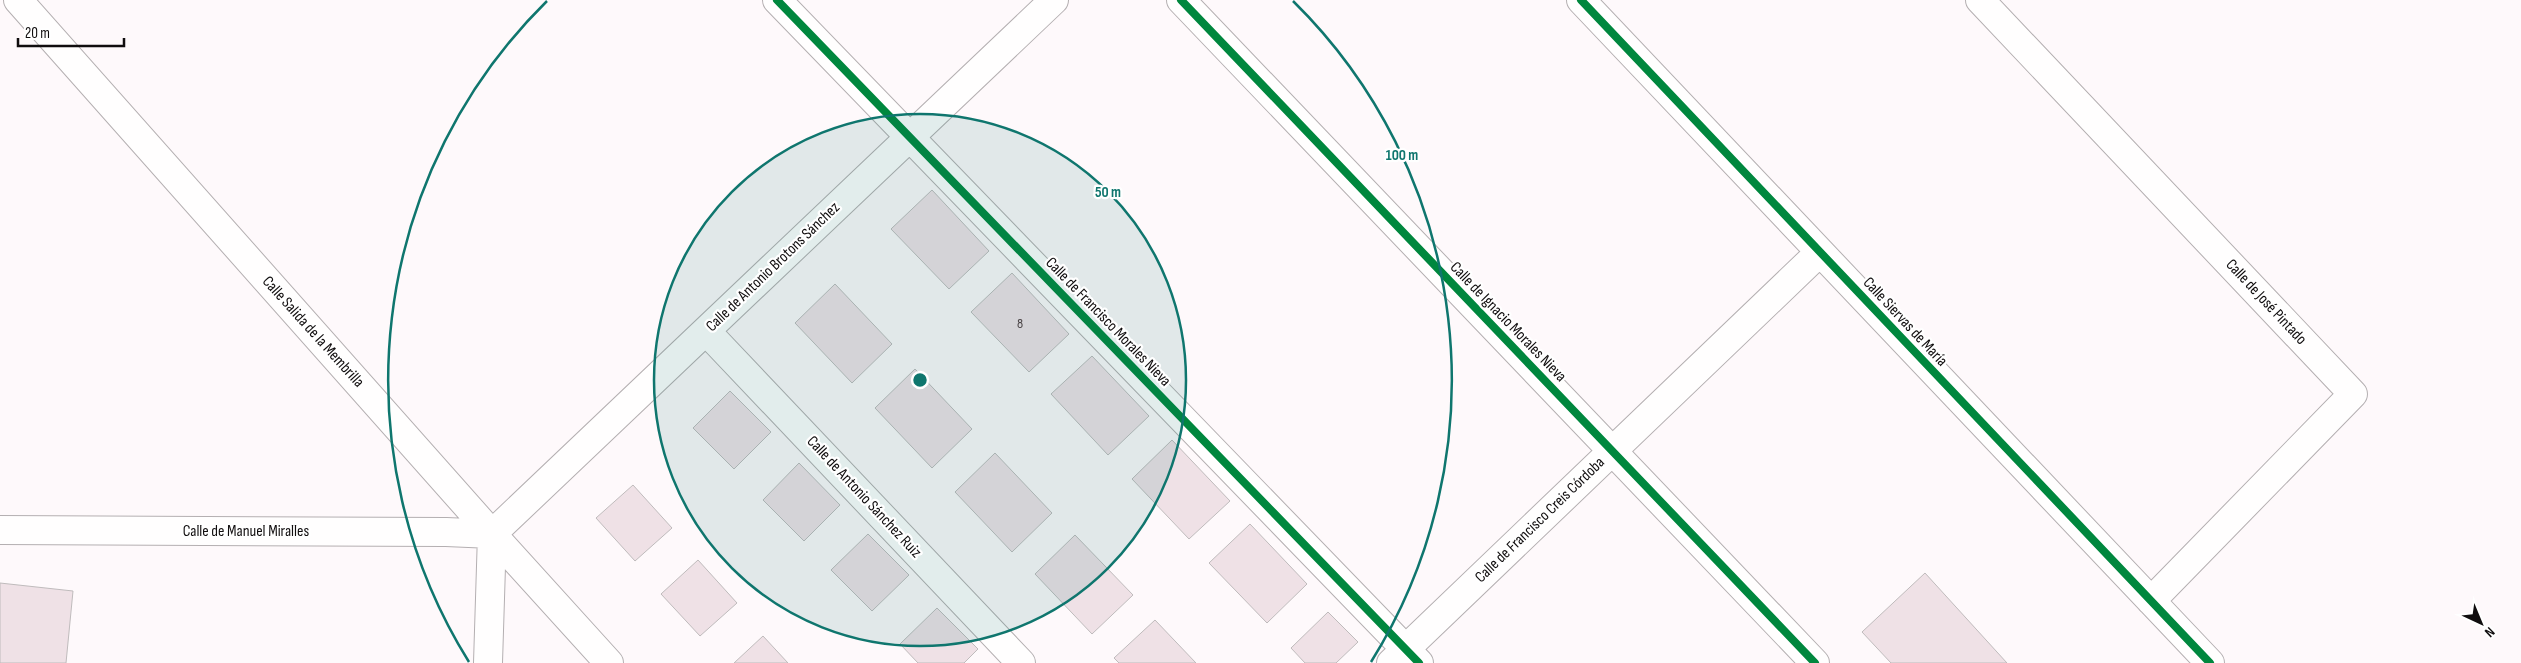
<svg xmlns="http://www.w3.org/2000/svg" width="2521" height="663" font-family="'Sofia Sans Condensed',sans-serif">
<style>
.building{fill:#efe1e6;stroke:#bfbbbc}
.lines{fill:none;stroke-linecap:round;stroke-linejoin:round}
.street-casing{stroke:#b4afb1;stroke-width:30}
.street{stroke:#fffefe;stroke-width:28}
.cycleway-casing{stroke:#fff;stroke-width:11}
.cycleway{stroke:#00873e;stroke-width:8}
.ring{fill:none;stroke:#0f766e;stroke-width:2.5}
.labels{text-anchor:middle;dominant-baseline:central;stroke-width:4.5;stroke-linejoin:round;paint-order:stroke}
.number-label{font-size:14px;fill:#484244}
.street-label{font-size:16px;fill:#100d0e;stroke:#fff}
.centre{fill:#0f766e;stroke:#fff;stroke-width:2.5}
.ring-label{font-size:15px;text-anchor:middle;font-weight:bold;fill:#0f766e;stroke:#fff;stroke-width:4.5;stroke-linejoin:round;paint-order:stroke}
</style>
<rect width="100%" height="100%" fill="#fef9fb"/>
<path class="building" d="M932,190L989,251L949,289L891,229Z
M1012,273L1069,334L1029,372L971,312Z
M835,284L892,344L852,383L795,323Z
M1092,356L1149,416L1108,455L1051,394Z
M915,369L972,429L932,468L875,408Z
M730,391L771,432L734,469L693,428Z
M1172,440L1230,501L1189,539L1132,479Z
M995,453L1052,513L1012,552L955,492Z
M799,463L840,505L804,541L763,500Z
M633,485L672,528L635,561L596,518Z
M1250,524L1307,584L1267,623L1209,563Z
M868,534L909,575L872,611L831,570Z
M1075,535L1133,595L1092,634L1035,574Z
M698,560L737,603L700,636L661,594Z
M1925,573L2007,663H1891L1862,632Z
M0,583L73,591L66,663H0Z
M937,608L978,649L964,663H918L900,644Z
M1328,612L1358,642L1336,663H1305L1291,648Z
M1155,620L1196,663H1119L1114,658Z
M763,636L788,663H734Z"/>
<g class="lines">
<defs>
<path id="street" d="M18,0L492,534L609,663
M777,0L1419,663
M1181,0L1815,663
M1581,0L2210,663
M1980,0L2353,394L2151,601
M706,331L1021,663
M0,530L446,532L492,534
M492,534L1054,0
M488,663L492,534
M1391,663L1820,252"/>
</defs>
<use href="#street" class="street-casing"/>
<use href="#street" class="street"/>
<defs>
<path id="cycleway" d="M777,0L1419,663
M1181,0L1815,663
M1581,0L2210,663"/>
</defs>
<use href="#cycleway" class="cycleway-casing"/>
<use href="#cycleway" class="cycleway"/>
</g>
<circle cx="920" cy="380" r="266" fill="#0f766e" fill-opacity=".12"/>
<g class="ring">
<circle cx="920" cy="380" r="266"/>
<path d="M469 662A532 532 0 0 1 547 1M1293 1A532 532 0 0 1 1371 662"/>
</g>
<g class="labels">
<g class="number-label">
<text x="1020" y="323">8</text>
</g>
<g class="street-label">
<text transform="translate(773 267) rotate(-44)">Calle de Antonio Brotons Sánchez</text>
<text transform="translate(2266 302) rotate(47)">Calle de José Pintado</text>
<text transform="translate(1108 322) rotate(46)">Calle de Francisco Morales Nieva</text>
<text transform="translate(1508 322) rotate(46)">Calle de Ignacio Morales Nieva</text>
<text transform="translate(1905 322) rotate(47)">Calle Siervas de María</text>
<text transform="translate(313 332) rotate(48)">Calle Salida de la Membrilla</text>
<text transform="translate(864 497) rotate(47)">Calle de Antonio Sánchez Ruiz</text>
<text transform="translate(1540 520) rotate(-44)">Calle de Francisco Creis Córdoba</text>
<text x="246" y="531">Calle de Manuel Miralles</text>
</g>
</g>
<circle cx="920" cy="380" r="8" class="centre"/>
<g class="ring-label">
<text x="1402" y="160">100 m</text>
<text x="1108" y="197">50 m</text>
</g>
<g transform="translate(2481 623) rotate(136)" stroke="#ffffff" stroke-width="4" paint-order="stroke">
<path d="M0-4L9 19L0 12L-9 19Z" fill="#100d0e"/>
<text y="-8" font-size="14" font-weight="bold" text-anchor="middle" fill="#100d0e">N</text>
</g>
<path d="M18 38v8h106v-8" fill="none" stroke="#100d0e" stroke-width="2.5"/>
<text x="25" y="38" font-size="15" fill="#100d0e" stroke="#ffffff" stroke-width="4" paint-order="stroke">20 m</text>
</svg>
